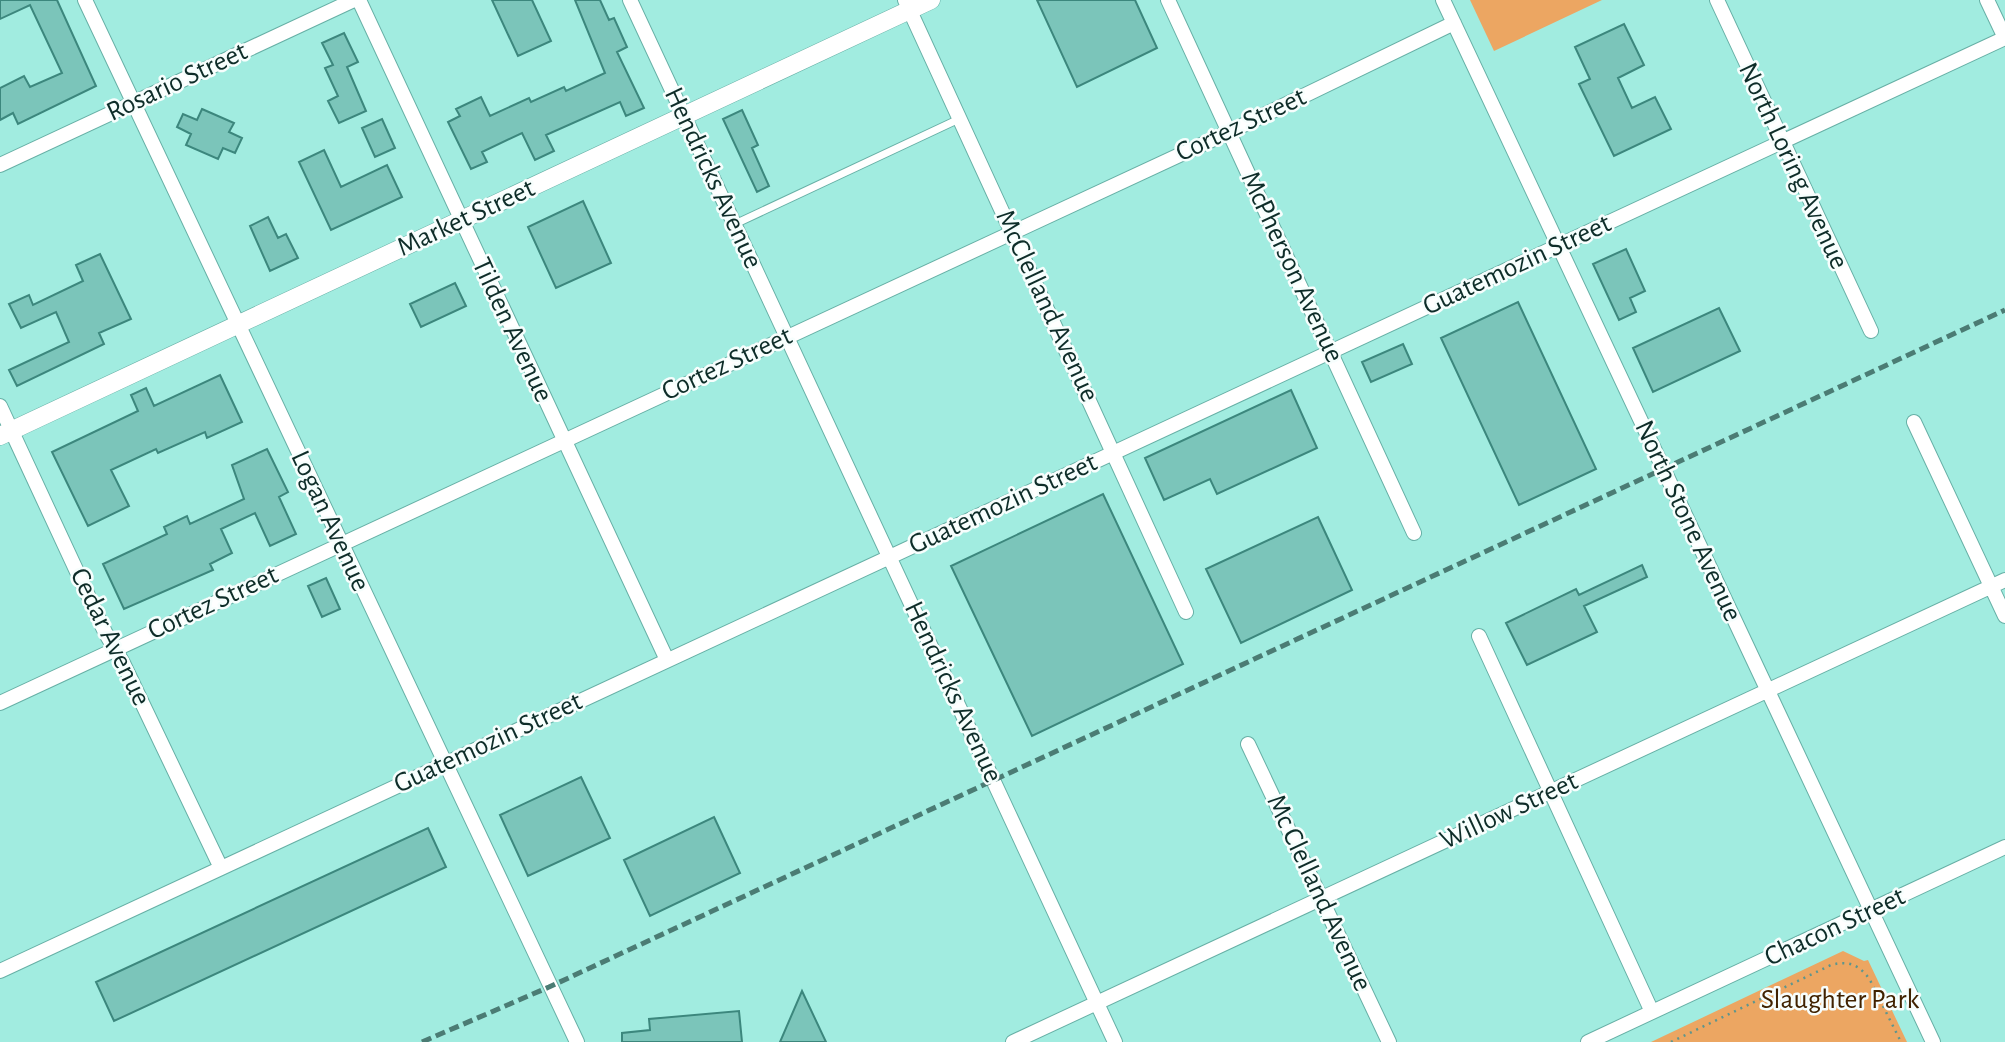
<svg xmlns="http://www.w3.org/2000/svg" width="2005" height="1042" font-family="'Alegreya Sans',sans-serif">
<style>
.green{fill:#eca662}
.building{fill:#7bc5ba;stroke:#3c877d;stroke-width:2}
.lines{fill:none;stroke-linecap:round;stroke-linejoin:round}
.service-casing{stroke:#67b0a6;stroke-width:9}
.minor-casing{stroke:#67b0a6;stroke-width:16}
.tertiary-casing{stroke:#67b0a6;stroke-width:19}
.path{stroke:#5e958d;stroke-width:2.5;stroke-dasharray:2 5;stroke-linecap:butt}
.service{stroke:#fff;stroke-width:7}
.minor{stroke:#fff;stroke-width:14}
.tertiary{stroke:#fff;stroke-width:18}
.rail{stroke:#4b7c74;stroke-width:5;stroke-dasharray:10 5;stroke-linecap:butt}
.labels{text-anchor:middle;dominant-baseline:central;stroke-width:5;stroke-linejoin:round;paint-order:stroke}
.street-label{font-size:28px;fill:#0e2d29;stroke:#f7fefd}
.park-label{font-size:28px;fill:#412200;stroke:#f7fefd}
</style>
<rect width="100%" height="100%" fill="#a1ece0"/>
<path class="green" d="M1470,0H1602L1494,51Z
M1843,951L1864,961L1868,960L1907,1042H1651Z"/>
<path class="building" d="M0,0H57L96,86L18,124L13,113L0,120V88L24,76L30,87L62,73L30,5L0,19Z
M492,0H532L551,41L518,56Z
M575,0H600L609,20L614,18L627,47L617,52L644,108L626,116L620,102L546,135L554,151L535,160L522,133L482,152L487,162L471,169L448,122L460,116L456,109L481,97L490,116L529,98L531,102L564,87L566,91L605,73Z
M1037,0H1135L1157,48L1077,87Z
M1624,24L1644,65L1618,78L1632,108L1655,97L1671,129L1614,156L1579,84L1590,79L1575,47Z
M344,33L358,62L347,67L366,111L339,123L328,101L338,96L325,68L333,65L322,43Z
M202,109L234,123L229,132L242,138L235,153L223,148L218,159L186,145L191,134L177,127L183,114L197,120Z
M742,110L758,145L752,148L769,186L757,192L723,119Z
M382,119L395,148L375,157L362,128Z
M324,150L341,187L387,165L402,197L331,230L299,162Z
M583,201L611,263L556,288L528,227Z
M268,217L278,238L286,234L298,258L270,271L250,226Z
M1626,249L1645,291L1630,298L1636,312L1619,320L1593,264Z
M100,254L131,319L99,333L104,344L17,386L9,370L69,342L56,312L21,328L9,304L29,295L33,305L83,281L76,265Z
M455,283L466,306L421,327L410,304Z
M1518,302L1596,469L1519,505L1441,338Z
M1719,308L1740,351L1653,392L1633,348Z
M1403,344L1412,364L1371,382L1362,362Z
M220,375L242,422L207,438L205,432L158,453L156,449L111,470L129,506L88,526L52,452L138,411L131,395L146,388L154,406Z
M1291,390L1317,448L1217,494L1210,479L1164,500L1145,458Z
M267,449L288,492L279,497L296,534L270,546L255,513L221,529L232,553L210,564L213,570L124,609L103,564L167,534L164,527L187,516L190,524L244,499L232,465Z
M1103,494L1183,664L1032,736L951,566Z
M1318,517L1352,590L1241,643L1206,569Z
M1642,565L1647,577L1584,606L1597,632L1527,665L1506,623L1576,589L1579,595Z
M326,578L340,609L322,617L308,586Z
M581,777L610,838L528,876L500,815Z
M714,817L740,873L650,916L624,860Z
M428,828L446,867L114,1021L96,982Z
M802,991L826,1042H780Z
M739,1011L742,1042H622V1033L650,1030L649,1019Z"/>
<g class="lines">
<defs>
<path id="service" d="M735,224L959,119"/>
<path id="minor" d="M85,0L577,1042
M359,0L667,660
M630,0L1115,1042
M905,0L1186,612
M1168,0L1414,533
M1443,0L1933,1042
M1717,0L1871,331
M1987,0L2005,38
M0,165L354,0
M0,406L105,632L123,663L221,868
M1914,422L2005,616
M1479,636L1652,1012
M0,703L1229,132L1454,23
M1248,744L1389,1042
M0,971L2005,38
M1013,1042L2005,580
M1588,1042L2005,847"/>
<path id="tertiary" d="M0,436L931,0"/>
</defs>
<use href="#service" class="service-casing"/>
<use href="#minor" class="minor-casing"/>
<use href="#tertiary" class="tertiary-casing"/>
<path class="path" d="M1671,1042L1831,965C1848,960 1860,965 1870,980L1901,1042"/>
<use href="#service" class="service"/>
<use href="#minor" class="minor"/>
<use href="#tertiary" class="tertiary"/>
<path class="rail" d="M422,1042L549,987L2005,310"/>
</g>
<g class="labels">
<g class="street-label">
<text transform="translate(177 82) rotate(-25)">Rosario Street</text>
<text transform="translate(1241 125) rotate(-25)">Cortez Street</text>
<text transform="translate(1793 166) rotate(65)">North Loring Avenue</text>
<text transform="translate(713 178) rotate(65)">Hendricks Avenue</text>
<text transform="translate(466 218) rotate(-25)">Market Street</text>
<text transform="translate(1517 265) rotate(-25)">Guatemozin Street</text>
<text transform="translate(1292 267) rotate(65)">McPherson Avenue</text>
<text transform="translate(1047 306) rotate(65)">McClelland Avenue</text>
<text transform="translate(512 330) rotate(65)">Tilden Avenue</text>
<text transform="translate(727 364) rotate(-25)">Cortez Street</text>
<text transform="translate(1003 504) rotate(-25)">Guatemozin Street</text>
<text transform="translate(330 521) rotate(65)">Logan Avenue</text>
<text transform="translate(1688 521) rotate(65)">North Stone Avenue</text>
<text transform="translate(213 603) rotate(-25)">Cortez Street</text>
<text transform="translate(110 637) rotate(64)">Cedar Avenue</text>
<text transform="translate(953 692) rotate(65)">Hendricks Avenue</text>
<text transform="translate(488 743) rotate(-25)">Guatemozin Street</text>
<text transform="translate(1509 811) rotate(-25)">Willow Street</text>
<text transform="translate(1319 893) rotate(65)">Mc Clelland Avenue</text>
<text transform="translate(1835 927) rotate(-25)">Chacon Street</text>
</g>
<g class="park-label">
<text x="1840" y="1000">Slaughter Park</text>
</g>
</g>
</svg>
